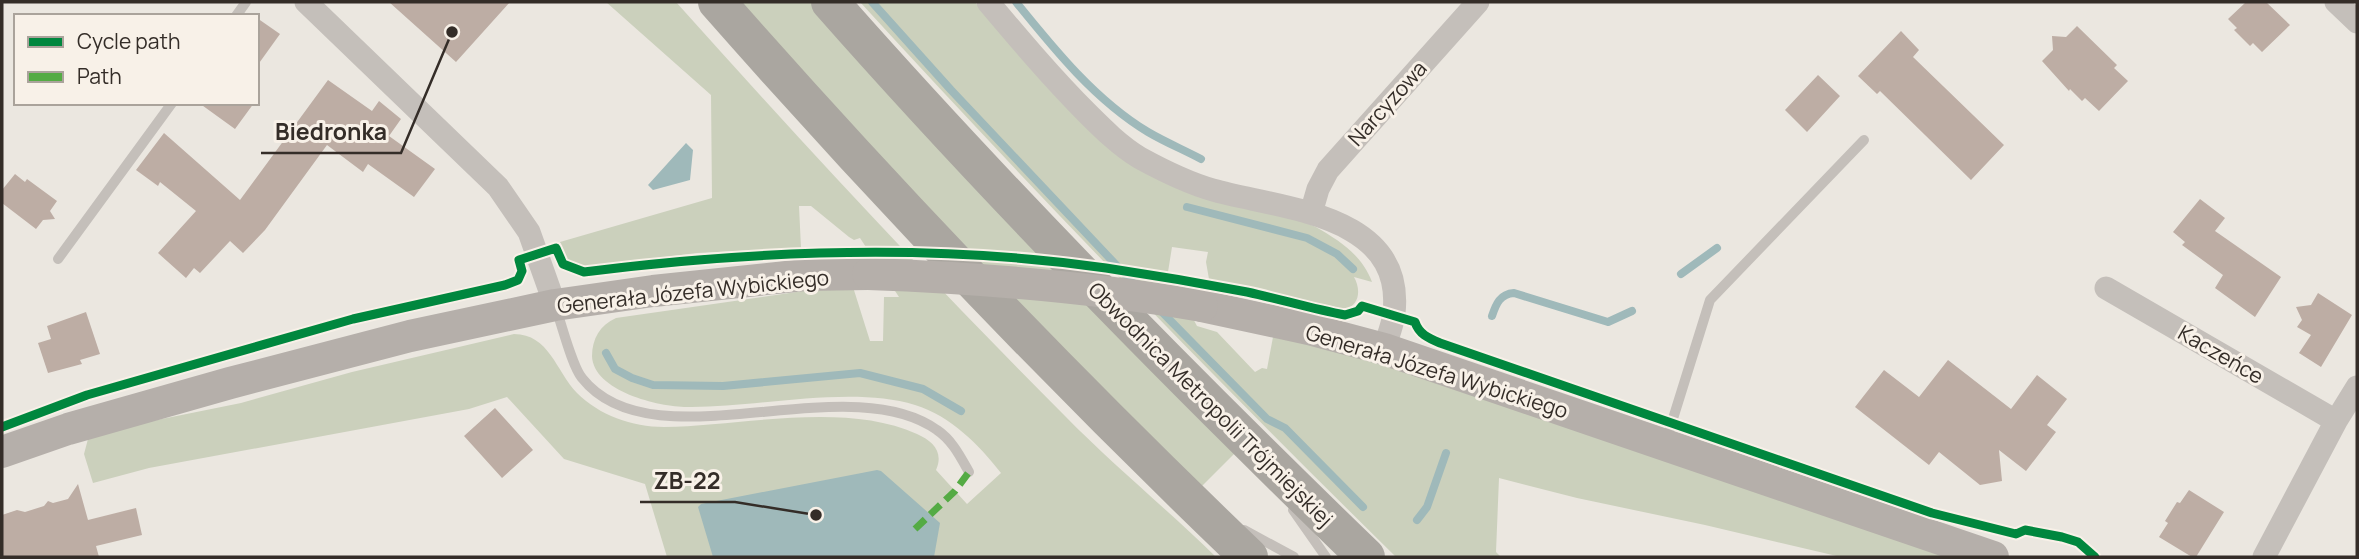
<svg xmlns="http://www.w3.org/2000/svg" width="2359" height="559" font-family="Manrope,sans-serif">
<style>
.green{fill:#cbd0bc}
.water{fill:#9fb9ba}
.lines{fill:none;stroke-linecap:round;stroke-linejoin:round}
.stream{stroke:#9fb9ba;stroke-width:8}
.building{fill:#bdada4}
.service{stroke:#c4bfba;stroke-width:10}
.minor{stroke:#c4bfba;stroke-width:23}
.secondary{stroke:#b5afaa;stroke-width:32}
.motorway{stroke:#aaa6a0;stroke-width:38}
.secondary-bridge{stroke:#b5afaa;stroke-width:32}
.quiet{stroke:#54ab44;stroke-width:7;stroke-dasharray:14 7;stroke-linecap:butt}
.cycleway-casing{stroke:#f8f1e8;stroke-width:13}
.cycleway{stroke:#00873e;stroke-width:9}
.labels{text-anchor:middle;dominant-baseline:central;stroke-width:6;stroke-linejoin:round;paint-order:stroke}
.street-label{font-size:21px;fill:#342d28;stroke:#f8f1e8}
.leader{fill:none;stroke:#342d28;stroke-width:2.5}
.callout-dot{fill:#342d28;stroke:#f8f1e8;stroke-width:2.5}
.callout-label{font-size:23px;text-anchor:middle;font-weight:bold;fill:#342d28;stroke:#f8f1e8;stroke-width:6;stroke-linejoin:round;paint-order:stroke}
</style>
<rect width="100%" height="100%" fill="#ebe7e0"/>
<path class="green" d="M606,2H676C802,143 931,282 1065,416C1113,465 1167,509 1216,557H667L645,484L564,459L507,397L469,409L149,468L93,483L84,454L88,439L137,424L241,403L352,372L514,334C549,334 556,371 577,393C599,415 632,427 664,427C742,426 844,401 917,434C933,441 944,452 936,470L967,504L1001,473C979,445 951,416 915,405C850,385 756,408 687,407C659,407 593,391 592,356C592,339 600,325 616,318L817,289L853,287L870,341H883L884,297H899L860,238L854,240L849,237L811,206H799L801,248L697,253L582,267L567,259L560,242L712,198L711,95Z
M734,2H810L858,55L1236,452L1199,489L1101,391Z
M860,2H975C1015,49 1053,99 1100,139L1316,227C1340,241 1362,255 1372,282L1354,277C1361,289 1360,306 1344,309L1209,279L1206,262L1208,252L1172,247L1168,272L1197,326L1217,332L1255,372L1262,368L1267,369L1273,337L1341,351L1954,557H1841L1705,525L1577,498L1499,478L1496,552L1501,557H1396C1212,376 1034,192 860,2Z"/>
<path class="water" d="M686,143L693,150L690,180L653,190L648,185Z
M877,470L881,471L940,523L934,557H713L698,507L701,504Z"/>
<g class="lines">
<path class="stream" d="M872,2L951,90L1136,286
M1016,2C1054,49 1095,100 1148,132C1165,142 1184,150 1201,159
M1187,207L1307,238L1337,254L1353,269
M1681,274L1717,248
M1160,310L1267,419L1285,428L1363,507
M1492,316C1496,304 1500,294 1514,293L1608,322L1632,311
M606,353L615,369L632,378L653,385L723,386L860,373L923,389L961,411
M1417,520L1427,507L1446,453"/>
</g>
<path class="building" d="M389,2H510L456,62Z
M2246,2H2266L2290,25L2262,52L2253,43L2250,46L2234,30L2237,28L2228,19Z
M257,18L280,34L257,66Z
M2077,26L2117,65L2114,68L2128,81L2099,111L2085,98L2082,101L2070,89L2069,91L2042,61L2053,50L2052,36L2066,37Z
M1901,31L1919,50L1913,57L2004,145L1971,180L1880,91L1877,94L1858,76Z
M1818,75L1840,96L1807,132L1785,110Z
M328,80L372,111L379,101L401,119L389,136L435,169L414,197L368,164L363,172L327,145L265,230L243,253L230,241L200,273L194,268L186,278L158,253L196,211L160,182L158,186L136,170L164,133L240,200Z
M199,103H254L235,129Z
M15,174L25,182L27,179L57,201L50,211L55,219L43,220L36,229L2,203V190Z
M2200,199L2225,218L2215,231L2281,277L2255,317L2215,288L2223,275L2182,245L2185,242L2173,232Z
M2318,293L2352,315L2321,367L2299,353L2311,335L2297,327L2302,320L2296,307L2311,305Z
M86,312L100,354L80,360L82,364L48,373L38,343L51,339L47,326Z
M1948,360L2011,409L2037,375L2067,399L2047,425L2056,432L2026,471L1999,450L2002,481L1980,485L1939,452L1929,465L1855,407L1884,370L1919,397Z
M495,408L533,450L502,478L464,436Z
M78,484L88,520L136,508L142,535L96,546L99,557H2V515L17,510L25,512L44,506L48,501L53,503L68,499Z
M2189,490L2224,512L2196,557H2192L2159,537L2168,523L2165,521L2177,502L2180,503Z"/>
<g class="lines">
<path class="service" d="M236,16L246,2
M58,259L172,103
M556,309C562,325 572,366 582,378C652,467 846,365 937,430C952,440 960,456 969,472
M1666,441L1710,300L1864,140
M1293,510L1326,557
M1244,530L1294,557"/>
<path class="minor" d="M306,2L498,187L529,232L555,305
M988,2C1020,40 1052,78 1087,113C1103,129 1120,146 1140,158C1162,170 1188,183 1213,190C1280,209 1405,213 1394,313C1393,325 1387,338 1384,349
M2336,2L2357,22
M1311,213L1318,189L1328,170L1478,2
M2106,288L2336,421
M2264,557L2336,421L2357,387"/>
<path class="secondary" d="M1202,306L1309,329L1384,349L1993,557
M2,452L68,429L230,383L410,336L555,305L653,291L805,275L868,274"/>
<path class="motorway" d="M717,2C886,194 1064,380 1249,557
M830,2C1000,195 1181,378 1366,557"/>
<path class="secondary-bridge" d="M868,274C980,278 1091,287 1202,306"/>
<path class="quiet" d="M915,529L955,491L969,472"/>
<defs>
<path id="cycleway" d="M2,427L87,395L353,319L505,285L518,280L522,271L519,260L556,248L563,264L584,272C757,250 933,243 1106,268C1153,275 1200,283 1247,292C1280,299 1312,309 1345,315L1358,311L1362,306L1415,322C1419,334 1428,338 1440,343L1932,513L2016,534L2025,530L2062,537L2078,542L2095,557"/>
</defs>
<use href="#cycleway" class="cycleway-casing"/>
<use href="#cycleway" class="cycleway"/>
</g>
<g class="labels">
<g class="street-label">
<text transform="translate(1387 103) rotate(-48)">Narcyzowa</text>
<text transform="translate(693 291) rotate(-6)">Generała Józefa Wybickiego</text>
<text transform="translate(2221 354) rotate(30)">Kaczeńce</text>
<text transform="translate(1437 371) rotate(17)">Generała Józefa Wybickiego</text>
<text transform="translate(1211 404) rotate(45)">Obwodnica Metropolii Trójmiejskiej</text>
</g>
</g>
<path class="leader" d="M452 32L401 153H261M816 515L735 502H640"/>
<g class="callout-dot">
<circle cx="452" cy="32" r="7"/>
<circle cx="816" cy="515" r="7"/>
</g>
<g class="callout-label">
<text x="331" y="140">Biedronka</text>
<text x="687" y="489">ZB-22</text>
</g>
<rect width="2359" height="559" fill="none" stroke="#342d28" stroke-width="7"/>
<rect x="14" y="14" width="245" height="91" fill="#f8f1e8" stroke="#aaa39b" stroke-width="2"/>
<rect x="28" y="37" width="35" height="10" fill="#00873e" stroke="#aaa39b" stroke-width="2"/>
<text x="77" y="49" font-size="21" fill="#342d28">Cycle path</text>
<rect x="28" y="72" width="35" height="10" fill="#54ab44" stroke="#aaa39b" stroke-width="2"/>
<text x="77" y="84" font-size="21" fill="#342d28">Path</text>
</svg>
